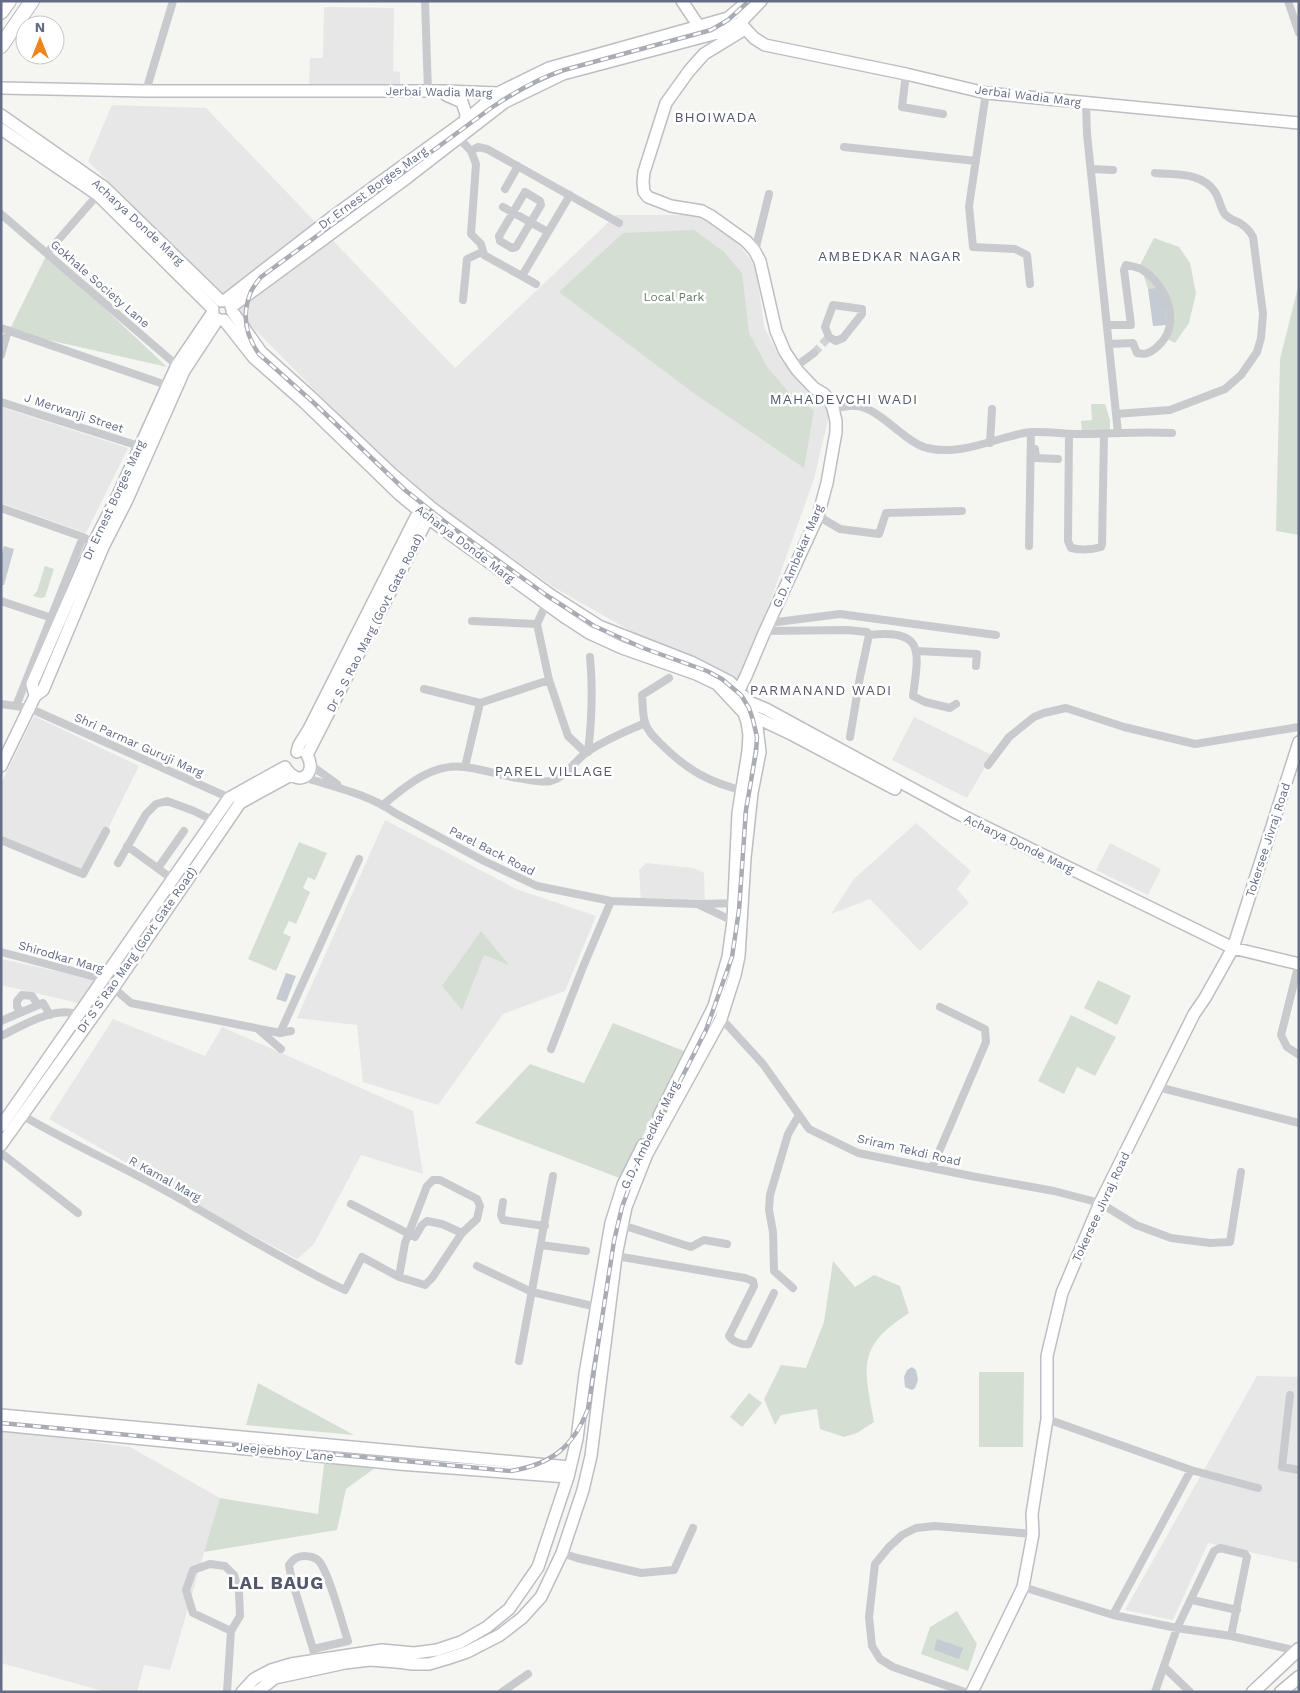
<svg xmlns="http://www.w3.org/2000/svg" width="1300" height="1693" font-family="'Work Sans',sans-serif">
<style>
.built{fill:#e6e7e6}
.green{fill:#d5ded3}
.water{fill:#c5cbd3}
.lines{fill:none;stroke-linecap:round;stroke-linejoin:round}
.street-tunnel{stroke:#d0d4d7;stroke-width:8;stroke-dasharray:8 4;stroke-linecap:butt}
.secondary-casing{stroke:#bcbec4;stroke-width:14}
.primary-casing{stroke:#babcc1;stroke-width:15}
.highway-casing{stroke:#babbbf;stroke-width:16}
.street{stroke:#c8cace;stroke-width:8}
.secondary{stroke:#fff;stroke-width:11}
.primary{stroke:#fff;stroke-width:12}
.highway{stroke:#fff;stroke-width:14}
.rail-casing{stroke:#a9acb4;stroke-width:4.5}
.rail{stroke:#fff;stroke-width:2.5;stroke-dasharray:8;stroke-linecap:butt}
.labels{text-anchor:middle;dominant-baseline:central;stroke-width:5;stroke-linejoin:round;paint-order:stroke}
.street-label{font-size:12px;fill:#636d86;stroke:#fff}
.park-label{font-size:12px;fill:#627c64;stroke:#fff}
.neighbourhood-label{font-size:14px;letter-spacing:1px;fill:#52596a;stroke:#fff}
.district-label{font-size:18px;font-weight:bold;letter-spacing:1px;fill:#52596a;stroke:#fff}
</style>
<rect width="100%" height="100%" fill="#f5f6f2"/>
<path class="built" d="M324,7L394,8L393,71L400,72V91L309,89L310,58H323Z
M112,105L206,108L455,368L616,215H699L738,243L756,267L764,327L781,360L804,387L833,398L814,479L738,692L555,588L442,508L392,468L88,161Z
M1,407L128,448L86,533L1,503Z
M34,716L139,766L84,877L1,844V784Z
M914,717L992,755L967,798L892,760Z
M385,820L516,889L596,916L565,991L503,1014L438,1105L363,1082L357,1025L297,1018Z
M916,823L971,871L957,889L969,903L920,951L870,899L831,914L854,879Z
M1110,843L1161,869L1148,895L1096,870Z
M646,863L693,868L704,873L705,906L641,901L639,870Z
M1,959L92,979L95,986L82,1004L1,985Z
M113,1019L205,1056L222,1027L413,1111L423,1174L361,1155L314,1244L297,1259L194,1204L171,1188L49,1119Z
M1257,1376L1299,1377V1563L1208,1543L1173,1620L1125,1610Z
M1,1430L130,1447L220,1498L170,1670L144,1665L137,1692H107L1,1663Z"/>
<path class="green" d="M694,230L724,252L742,273L749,333L767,367L796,401L814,410L804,468L695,394L559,292L623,233Z
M1154,238L1179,247L1190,263L1196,293L1189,323L1175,343L1163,337L1167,325L1163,288L1148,289L1140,265Z
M47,254L167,367L9,331Z
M1299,283V535L1276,531L1280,359Z
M1091,404H1105L1110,420V433L1082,432L1081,421L1092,420Z
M45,566L54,569L45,597L41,598L33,596L37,591Z
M299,842L327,853L315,880L308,877L303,888L310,892L296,924L289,921L283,933L291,937L276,971L248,959Z
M481,931L509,965L484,955L462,1010L442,986Z
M1098,980L1131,996L1117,1025L1084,1008Z
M1071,1015L1116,1037L1095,1076L1077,1067L1064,1094L1038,1081Z
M613,1023L684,1051L622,1179L475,1123L530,1064L584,1083Z
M833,1261L855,1287L874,1275L900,1286L909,1313C856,1347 864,1367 874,1422L857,1433L844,1437L820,1429L817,1409L781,1415L775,1425L764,1399L781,1365L806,1368L824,1322Z
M979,1372H1024L1023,1447H979Z
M258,1383L354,1435L246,1425Z
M749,1393L762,1403L742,1427L730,1417Z
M324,1464L379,1465L346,1489L337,1530L204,1552L220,1498L318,1514Z
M957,1611L977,1644L968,1671L921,1654L930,1627Z"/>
<path class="water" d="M1163,287L1167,325L1153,326L1148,289Z
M4,546L14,549L4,585H1V556Z
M286,973L296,976L286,1002L276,999Z
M912,1367L916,1370L918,1380L915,1388L912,1390L905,1387L904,1377L907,1370Z
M937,1639L963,1648L959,1659L934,1650Z"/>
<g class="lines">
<path class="street-tunnel" d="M814,353L829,337"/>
<defs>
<path id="secondary" d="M682,1L702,31
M741,24L754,38L765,45L906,74L986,93L1299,123
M1,88L146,91H444L498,93L549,68L728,18L748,1
M446,95L462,102L466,114L465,125
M1,115L104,187L221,301
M1,129L98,195L213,309
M224,301L331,218L465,121L498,93
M231,307L408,177L505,102L563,74L725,31L740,23L761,1
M232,311L261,352L311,397L392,474L433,509L552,596L599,626L691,662L730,682L749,702L757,727L760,752L752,793L745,858L739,956L735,975L721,1019L647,1154L626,1207L616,1256L591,1456L583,1490L562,1553L541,1597L522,1618L500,1635L467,1652L446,1659L429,1664H413L397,1662L370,1660L345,1663L275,1678L257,1692
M224,320L254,358L305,403L399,494L428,518L566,618L589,633L622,648L696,674L717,684L744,713L747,722L749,735L748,751L738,813L733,921L728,957L714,1006L659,1116
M733,693L739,690L746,676L765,631L818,516L827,483L836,432V421L833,408L830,401L824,394L814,388L797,370L785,352L776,331L760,261L754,250L746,241L711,216L702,211L671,206L648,197L644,192L643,182L644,172L666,103L689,71L704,54L745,29
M35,696L32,684L93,544L118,495L177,365L213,312
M744,702H749L766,709L959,814L1233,948L1299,964
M749,714L791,734L895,789
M297,752L299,745L309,729L422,505
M307,755L431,512
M1,766L35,696L43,690L103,547L127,500L184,371L218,319
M287,770C299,787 318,774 307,755
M1,1126L229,798L285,767
M1,1145L114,987L240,803L291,775
M1,1415L570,1467
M1,1425L399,1464L568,1477
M242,1692L254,1679L271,1670L291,1664L382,1650L414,1653L437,1650L461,1642L487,1627L509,1609L538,1567L568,1477L577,1439L585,1374L611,1223L623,1185L643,1145
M972,1692L1023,1587L1033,1534L1032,1514L1047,1419V1356L1062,1293L1100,1203L1194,1014L1205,998L1233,948L1299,742"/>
<path id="primary" d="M1253,1692L1299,1649
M1281,1692L1299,1677"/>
<path id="highway" d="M1,12L9,1
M1,46L32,1"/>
</defs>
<use href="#secondary" class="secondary-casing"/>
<use href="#primary" class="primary-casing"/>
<use href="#highway" class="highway-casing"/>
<path class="street" d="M425,1L428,92
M1288,1L1299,33
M906,74L902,107L943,114
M146,91L173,1
M986,93L969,206L973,247L1015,249L1027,255L1030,284
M1086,102L1087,134L1118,433
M459,138L471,151L476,164L471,234L481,244L484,255L536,284
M844,147L976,161
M471,151L478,147L487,149L619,223
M1091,169L1113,170
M505,189L518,166
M525,192L540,201L541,205L516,247L512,248L500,241L499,236Z
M503,207L548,232
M1,214L180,368
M755,251L769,194
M47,253L100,192
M522,276L570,195
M463,300L467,259L482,252
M833,305L862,309V314L843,338L836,341L829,337L825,327Z
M1107,325H1131L1124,270L1126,265C1131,266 1137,267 1141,269C1167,284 1183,325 1157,347C1150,353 1146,355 1137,353L1133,343L1109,344
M1,328L172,387
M1,355L8,330
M795,367L814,353
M1,402L139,446
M833,408C841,408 849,405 856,406C879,407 904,442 927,448C961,456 992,439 1024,433C1039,430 1061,434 1077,434C1109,434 1141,431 1172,433
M1116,414L1170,410L1225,389L1241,375L1257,352L1261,338L1263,314L1253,237C1250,231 1246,227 1240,223C1234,220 1228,219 1224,213C1220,206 1219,198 1215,192C1202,172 1176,175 1155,173
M1069,434L1068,541L1071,548C1080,550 1091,550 1101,547L1102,544L1104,434
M990,443L992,409
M1035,449L1036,458L1058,459
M1,508L83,537L97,545
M818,516L840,529L879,534L886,513L962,511
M1029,546L1031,432
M1,601L70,624
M546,604L537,624L549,680L568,736L586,753
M472,621L537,624
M769,623L840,614L996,635
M765,631L847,630L867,632L869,635L860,677L850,737
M869,635C925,629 919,651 913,696L925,702L950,708L956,704
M917,651L977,654L976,666
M669,678L642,695C643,703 642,714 645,722C647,731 655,738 661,744C687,770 710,783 745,791
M424,689L480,703
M1,704L29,708L232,799
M16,706L83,537
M588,752C592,719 593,689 590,657
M988,765L1009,737L1034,717L1044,713L1066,708L1124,727L1195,744L1299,727
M312,766L337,784L339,788
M465,767L480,703L549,680
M303,777C334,787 368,794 395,813L484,861L537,886L611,901L697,904L733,921
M383,805C406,786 432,763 464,767C482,769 499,775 517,778C527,779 541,783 551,781C568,776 573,762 586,753C604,740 625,732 645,723
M1,840L83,874L106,831
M127,846L182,886
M118,863L146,814L156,804L167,801L194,811L216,822
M158,868L184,831
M700,904L739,903
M1,952L103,979L131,1003L280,1033L291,1031
M1297,971L1281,1035L1287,1047L1299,1055
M22,1012L17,1007V1001L22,995L32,996L38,1005
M720,1017L763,1064L809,1129L858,1153L971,1176L1054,1191L1100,1203L1136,1225L1171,1238L1210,1243L1230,1242L1241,1172
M1,1021L43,1003L50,1015
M259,1030L281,1049
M280,1033L359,859
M1,1036C20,1027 59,1003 79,1016
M551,1049L583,967L611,901
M1158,1087L1299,1123
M20,1114C64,1140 110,1161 155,1185C218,1219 279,1259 345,1290L362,1257L399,1277L405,1243L427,1186L433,1180H440L477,1199L480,1206L477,1219L462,1233L432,1278L425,1285L399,1277
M1,1153L78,1213
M932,1168L986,1042L985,1029L940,1007
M503,1202L501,1215L503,1220L545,1226
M351,1204L415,1237L422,1225L427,1221L442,1224L462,1233
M622,1225L691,1247L704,1240L727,1244
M541,1245L586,1251
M616,1256L745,1278L753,1281L754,1286L729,1336C733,1342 742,1345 749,1344L774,1293
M477,1266L532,1292L597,1307
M793,1288L774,1271L773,1232L769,1210L770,1195L788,1134L799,1115
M519,1361L553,1176
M1290,1395L1282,1467L1299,1470
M1047,1419L1191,1470L1258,1488
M562,1553L577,1558L641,1573L674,1570L693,1528
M1023,1587L1113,1615L1177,1628L1231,1636L1298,1651
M1192,1600L1237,1610
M1113,1615L1191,1470
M313,1649L348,1641C342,1623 329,1573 319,1561C315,1557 309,1556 304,1556C297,1556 293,1559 289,1565L291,1577L313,1649L316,1664
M1164,1667L1190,1692
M227,1692L231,1631L240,1616L239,1592L234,1575L225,1566L210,1564L193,1570L186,1590L193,1613L231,1631
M502,1692L528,1674
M965,1692L893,1667L880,1659L872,1646L869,1617L875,1564L889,1547L902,1535L916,1528L935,1526L1033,1534
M1155,1692L1177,1628L1214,1551L1220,1548L1245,1554L1247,1557L1231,1636"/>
<use href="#secondary" class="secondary"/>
<use href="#primary" class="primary"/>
<use href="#highway" class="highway"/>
<defs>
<path id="rail" d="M1,1423L511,1471C552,1464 573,1447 588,1409L614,1241L622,1207L638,1164L706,1030L732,957L739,910L746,810L756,752L757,737L753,720L749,708L741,695L722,679L707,671L643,648L594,626L546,595L449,525L405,490L314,403L259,354C246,336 242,315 250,294C252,288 257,282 261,277L491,108C515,92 537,79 564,70L711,30L728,20L749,1"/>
</defs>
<use href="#rail" class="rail-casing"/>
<use href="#rail" class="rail"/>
</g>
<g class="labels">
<g class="street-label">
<text transform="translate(439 92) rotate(1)">Jerbai Wadia Marg</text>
<text transform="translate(1028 96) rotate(7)">Jerbai Wadia Marg</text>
<text transform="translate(373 188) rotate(-36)">Dr Ernest Borges Marg</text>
<text transform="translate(138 222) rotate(43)">Acharya Donde Marg</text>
<text transform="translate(100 284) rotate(41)">Gokhale Society Lane</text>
<text transform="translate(74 413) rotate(18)">J Merwanji Street</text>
<text transform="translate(114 500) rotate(-65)">Dr Ernest Borges Marg</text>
<text transform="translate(465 544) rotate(37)">Acharya Donde Marg</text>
<text transform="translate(798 556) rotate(-67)">G.D. Ambekar Marg</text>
<text transform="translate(375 623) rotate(-63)">Dr S S Rao Marg (Govt Gate Road)</text>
<text transform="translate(139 745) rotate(24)">Shri Parmar Guruji Marg</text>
<text transform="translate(1268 840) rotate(-72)">Tokersee Jivraj Road</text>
<text transform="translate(1019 844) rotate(26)">Acharya Donde Marg</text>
<text transform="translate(492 851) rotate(27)">Parel Back Road</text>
<text transform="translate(137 950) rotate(-55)">Dr S S Rao Marg (Govt Gate Road)</text>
<text transform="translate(61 957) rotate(16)">Shirodkar Marg</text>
<text transform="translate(650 1135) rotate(-64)">G.D. Ambedkar Marg</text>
<text transform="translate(909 1150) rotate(13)">Sriram Tekdi Road</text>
<text transform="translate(165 1179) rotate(29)">R Kamal Marg</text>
<text transform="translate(1101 1207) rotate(-65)">Tokersee Jivraj Road</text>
<text transform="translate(285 1452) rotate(6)">Jeejeebhoy Lane</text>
</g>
<g class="park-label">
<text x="674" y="297">Local Park</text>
</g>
<g class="neighbourhood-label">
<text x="716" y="117">BHOIWADA</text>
<text x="890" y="256">AMBEDKAR NAGAR</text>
<text x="844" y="399">MAHADEVCHI WADI</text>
<text x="821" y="690">PARMANAND WADI</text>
<text x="554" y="771">PAREL VILLAGE</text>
</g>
<g class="district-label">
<text x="276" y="1582">LAL BAUG</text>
</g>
</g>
<rect width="1300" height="1693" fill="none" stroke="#636d86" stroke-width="5"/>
<g transform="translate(40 40)"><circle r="24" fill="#ffffff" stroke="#c1c5cf"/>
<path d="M0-4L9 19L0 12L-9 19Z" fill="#ef841a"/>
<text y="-8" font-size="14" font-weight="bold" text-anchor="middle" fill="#636d86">N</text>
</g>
</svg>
